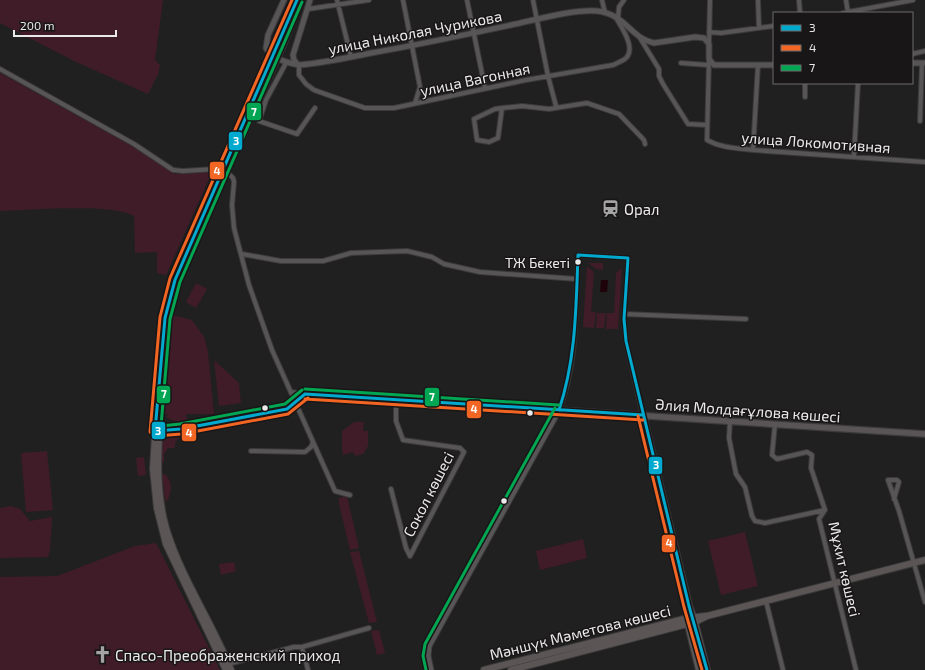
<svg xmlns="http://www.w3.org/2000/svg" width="925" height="670" font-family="'Exo 2',sans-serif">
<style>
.green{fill:#3f1c28}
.water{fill:#1e030a}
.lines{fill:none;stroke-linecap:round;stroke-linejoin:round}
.minor-casing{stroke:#3c3a3b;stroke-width:6}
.tertiary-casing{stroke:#3c3a3b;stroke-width:7}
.secondary-casing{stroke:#3c3a3b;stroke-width:8}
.primary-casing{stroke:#3c3a3b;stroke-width:8}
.minor{stroke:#575556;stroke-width:4}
.tertiary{stroke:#575556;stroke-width:5}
.secondary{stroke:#595556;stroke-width:5.5}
.primary{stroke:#5b5556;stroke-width:6}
.primary-bridge-casing{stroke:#3c3a3b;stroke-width:8;stroke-linecap:butt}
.primary-bridge{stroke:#5b5556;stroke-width:6}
.bus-1-casing{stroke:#191617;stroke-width:6}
.bus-2-casing{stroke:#191617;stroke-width:6}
.bus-3-casing{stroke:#191617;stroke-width:6}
.bus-1{stroke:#00a9ce;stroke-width:3}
.bus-2{stroke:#f26522;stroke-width:3}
.bus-3{stroke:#00a651;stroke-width:3}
.bus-dot{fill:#ebe9ea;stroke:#191617;stroke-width:1.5}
.labels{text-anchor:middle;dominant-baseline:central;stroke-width:3;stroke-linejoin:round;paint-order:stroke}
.bus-label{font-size:14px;fill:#ebe9ea;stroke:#191617;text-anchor:end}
.street-label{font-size:15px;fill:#ebe9ea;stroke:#191617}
.poi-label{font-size:15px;fill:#ebe9ea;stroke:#191617;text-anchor:start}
.line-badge{stroke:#191617;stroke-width:1.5}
.badge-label{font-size:11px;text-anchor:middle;font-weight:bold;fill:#fff}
</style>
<rect width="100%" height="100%" fill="#212020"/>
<path class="green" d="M0,0H163L155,60L160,65L158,74L148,94L74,61L0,23Z
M0,73L130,145L175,174L212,172L166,275L157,273V252L135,253L134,216C112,203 29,210 0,211Z
M588,263H603V270L596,269Z
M587,266L594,272L591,312H596L594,328L583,327Z
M622,268L618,329H606L607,313H614L616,273Z
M196,283L207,289L196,308L186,302Z
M597,313H606L604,328H596Z
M173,315L192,320L204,337L208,352L214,414H186L187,419L184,422H176L166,417L168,414H165L164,412Z
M214,360L239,383L241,403L219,406Z
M354,422H364L363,431H368V446L363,454L355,456L353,452L343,455L342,448V431Z
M178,435L179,438L175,442V448H168L164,454V462L161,464C160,447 159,438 178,435Z
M47,451L53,510L26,512L21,453Z
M144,457L146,475L138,476L136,458Z
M162,474H165C173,482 172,492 167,501H165Z
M347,496L359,548L350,550L339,504V498Z
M11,506L20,509L30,521L52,517L50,550L48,557L0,558V508Z
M745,532L758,586L721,595L708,541Z
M583,539L587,558L540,570L536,551Z
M156,543L220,670H0V577L57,576L135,546Z
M359,551L377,622L369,623L350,552Z
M234,562L236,571L221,575L219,564Z
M379,630L385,653L377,655L371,631Z"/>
<path class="water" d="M601,280H608L607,292H600Z"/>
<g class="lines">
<defs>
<path id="minor" d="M337,0L351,57
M403,0L420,87L415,103
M467,0L485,88
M533,0L548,76L556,106
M602,0L605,13
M758,0L759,28
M799,0L800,13
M846,0L848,13
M308,9L369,0
M843,13L913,0
M618,18L619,7L624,0
M709,32L721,33L774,26
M640,38L659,69V76L663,84L688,124L707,125
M709,44L710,0
M912,54L925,51
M709,59L707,140C721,148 737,148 753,150L925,162
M286,63L266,100L259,121L297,134L315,108
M681,63L708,65
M299,65V75L306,84L314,90L365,108H394L526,80L613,65C617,63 622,61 625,59C637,49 622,28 616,18
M0,69L134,144L173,170L183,171L216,169L230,175L233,178L234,182L232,205L234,228L249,285L272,350L335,491L350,495
M805,97V83
M502,108L498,138L489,142L477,140L474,119L495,109L502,108L522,106L549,109L587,103L619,114L644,140L645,144
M920,121L922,63
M753,150L758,65
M854,156L858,83
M242,254L281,261H323L351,253L407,251L432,257L444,264L480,272L577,279
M624,314L746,319
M291,392L305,394
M396,399V421L403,440L460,448L464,452L410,556
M559,410C578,362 575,306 578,255L628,258L624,319L626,341L643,415
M730,421L729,438L736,474L745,487L752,516L755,521L765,523L825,510
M775,424L772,455L777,459L807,452L812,455L811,468L825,510L819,519L856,670
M251,451L305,452L311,447L313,442
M391,489L406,548L410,556
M894,499L899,482L897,480H888L899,511L925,602
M766,601L783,670
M302,647L308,670
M228,664L294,647H302L369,628"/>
<path id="tertiary" d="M284,0L268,35L266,48C272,59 288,63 299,65C323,63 347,58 371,53C418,45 464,35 511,25C535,20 573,9 597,11C626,14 630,38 654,43L695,37L704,38L709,44V59L714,65H774
M912,63H925
M298,65L294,60L293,55L310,0
M431,670L428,656L429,646L559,410"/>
<path id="secondary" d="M643,415L689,606L693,616
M155,431L181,429L287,409C296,406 298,394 309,394L925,434"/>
<path id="primary" d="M283,45L301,0
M219,178L178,271L167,306L158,384L153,469L157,508L166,544L226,670
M161,406C158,446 155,490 166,528C181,578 212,622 231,670
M694,619L707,670
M687,621L699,670
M484,670L688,618L706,616
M511,670L695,622L707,616L925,560"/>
</defs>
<use href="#minor" class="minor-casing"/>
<use href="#tertiary" class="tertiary-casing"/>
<use href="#secondary" class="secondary-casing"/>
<use href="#primary" class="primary-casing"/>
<use href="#minor" class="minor"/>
<use href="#tertiary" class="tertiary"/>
<use href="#secondary" class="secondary"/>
<use href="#primary" class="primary"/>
<defs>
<path id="primary-bridge" d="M223,180L283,45"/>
</defs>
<use href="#primary-bridge" class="primary-bridge-casing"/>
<use href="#primary-bridge" class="primary-bridge"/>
<defs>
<path id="bus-1" d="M297,0L175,280L165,318L155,431L181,429L287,409L305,394
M578,255L628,258
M628,258L624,319L626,341L689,606L707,670
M305,394L643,415
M559,410C576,359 576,308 578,255"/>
<path id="bus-2" d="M292,0L170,278L160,317L150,432L155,436L182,434L288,414L308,398
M305,399L643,420
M638,416L684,607L702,670"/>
<path id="bus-3" d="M302,2L180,282L170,319L161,426L180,424L285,404L302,390
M305,389L559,405
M426,670L423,656L425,644L555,408"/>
</defs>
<use href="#bus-1" class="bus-1-casing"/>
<use href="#bus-2" class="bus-2-casing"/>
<use href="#bus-3" class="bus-3-casing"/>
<use href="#bus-1" class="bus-1"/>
<use href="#bus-2" class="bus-2"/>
<use href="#bus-3" class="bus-3"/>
</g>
<defs>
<symbol id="station-bare" viewBox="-9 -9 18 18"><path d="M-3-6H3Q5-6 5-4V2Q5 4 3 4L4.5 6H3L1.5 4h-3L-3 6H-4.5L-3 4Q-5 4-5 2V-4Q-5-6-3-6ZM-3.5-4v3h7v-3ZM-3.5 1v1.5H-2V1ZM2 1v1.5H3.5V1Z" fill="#a4a3a3" stroke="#191617" stroke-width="2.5" paint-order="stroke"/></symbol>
<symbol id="church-bare" viewBox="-9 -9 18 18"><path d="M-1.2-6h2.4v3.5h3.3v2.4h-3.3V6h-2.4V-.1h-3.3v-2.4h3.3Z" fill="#a4a3a3" stroke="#191617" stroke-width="2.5" paint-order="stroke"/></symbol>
</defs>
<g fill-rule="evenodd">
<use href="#station-bare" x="598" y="196" width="25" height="25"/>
<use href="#church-bare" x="90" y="642" width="25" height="25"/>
</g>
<g class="bus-dot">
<circle cx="578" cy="262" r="3.5"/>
<circle cx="265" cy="408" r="3.5"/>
<circle cx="530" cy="413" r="3.5"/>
<circle cx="504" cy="501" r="3.5"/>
</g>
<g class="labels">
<g class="bus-label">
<text x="570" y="262">ТЖ Бекеті</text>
</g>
<g class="street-label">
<text transform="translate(415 32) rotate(-11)">улица Николая Чурикова</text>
<text transform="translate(475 79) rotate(-12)">улица Вагонная</text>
<text transform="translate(816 142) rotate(4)">улица Локомотивная</text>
<text transform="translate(748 410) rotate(4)">Әлия Молдағұлова көшесі</text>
<text transform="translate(428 494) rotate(-63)">Сокол көшесі</text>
<text transform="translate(845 569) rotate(77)">Мұхит көшесі</text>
<text transform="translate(580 632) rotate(-14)">Мәншүк Мәметова көшесі</text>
</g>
<g class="poi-label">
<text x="624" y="209">Орал</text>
<text x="115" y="655">Спасо-Преображенский приход</text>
</g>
</g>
<g class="line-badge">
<rect x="246" y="102" width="16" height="19" rx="4" fill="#00a651"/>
<rect x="228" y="131" width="15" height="20" rx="4" fill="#00a9ce"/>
<rect x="209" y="161" width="16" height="19" rx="4" fill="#f26522"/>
<rect x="156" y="385" width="15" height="19" rx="4" fill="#00a651"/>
<rect x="424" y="387" width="16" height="20" rx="4" fill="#00a651"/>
<rect x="466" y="400" width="16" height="19" rx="4" fill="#f26522"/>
<rect x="151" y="421" width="15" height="19" rx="4" fill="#00a9ce"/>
<rect x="181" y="423" width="16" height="19" rx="4" fill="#f26522"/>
<rect x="648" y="456" width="15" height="19" rx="4" fill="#00a9ce"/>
<rect x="661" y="534" width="15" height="19" rx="4" fill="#f26522"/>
</g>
<g class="badge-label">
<text x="254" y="116">7</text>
<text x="236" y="145">3</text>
<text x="217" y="175">4</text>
<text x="164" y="398">7</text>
<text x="432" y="401">7</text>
<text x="474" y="413">4</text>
<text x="158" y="435">3</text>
<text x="189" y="437">4</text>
<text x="656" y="469">3</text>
<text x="669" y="547">4</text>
</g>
<rect x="773" y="12" width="140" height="72" fill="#191617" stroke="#6d6a6b"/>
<rect x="781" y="25" width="20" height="6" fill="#00a9ce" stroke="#6d6a6b"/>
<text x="809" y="32" font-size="12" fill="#ebe9ea">3</text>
<rect x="781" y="45" width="20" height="6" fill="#f26522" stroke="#6d6a6b"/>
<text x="809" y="52" font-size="12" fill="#ebe9ea">4</text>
<rect x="781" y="65" width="20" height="6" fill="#00a651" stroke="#6d6a6b"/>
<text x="809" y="72" font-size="12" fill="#ebe9ea">7</text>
<path d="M14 30v6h102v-6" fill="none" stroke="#ebe9ea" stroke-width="2"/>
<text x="20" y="30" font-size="12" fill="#ebe9ea" stroke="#191617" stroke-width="3" paint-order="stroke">200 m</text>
</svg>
